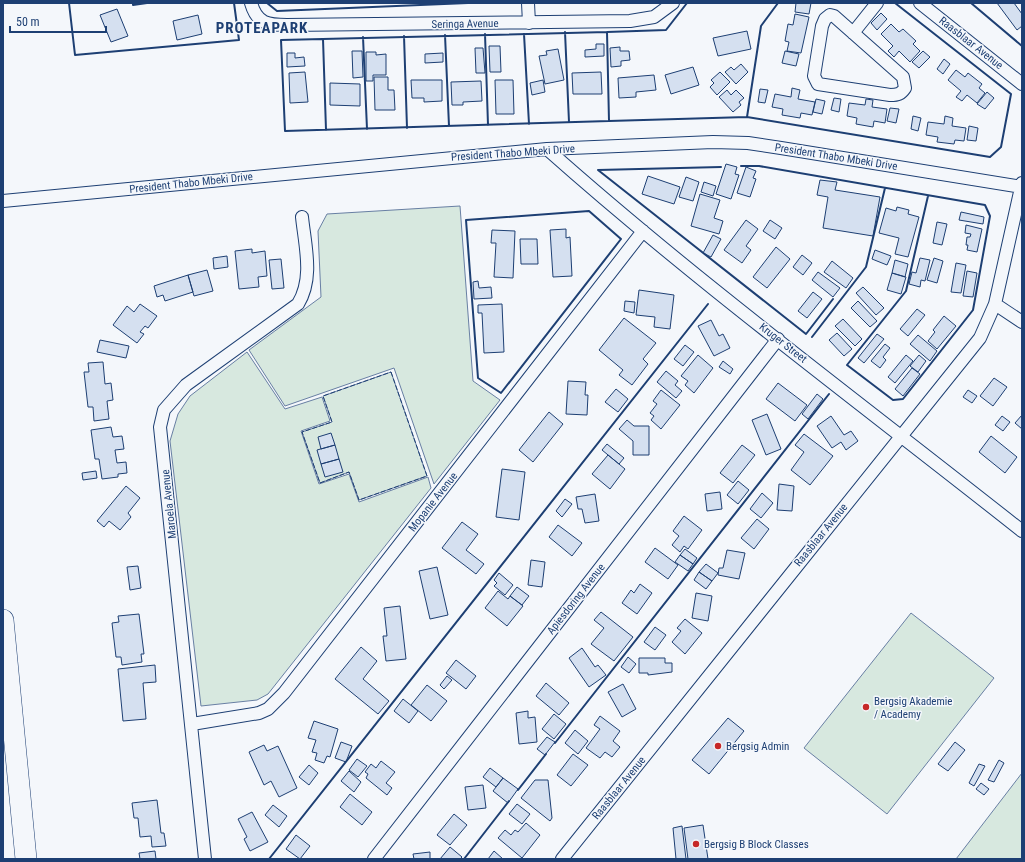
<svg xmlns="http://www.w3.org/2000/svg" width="1025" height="862" font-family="'Roboto Condensed',sans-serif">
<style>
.green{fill:#d7e8df;stroke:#687fa3}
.building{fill:#d5e0f0;stroke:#1d3f73}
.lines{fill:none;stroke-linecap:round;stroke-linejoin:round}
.street-casing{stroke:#1d3f73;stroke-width:14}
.highway-casing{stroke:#1d3f73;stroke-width:22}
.street{stroke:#f4f7fb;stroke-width:12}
.highway{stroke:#f4f7fb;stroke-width:21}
.fence{stroke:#1d3f73;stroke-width:1;stroke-dasharray:5 2;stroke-linecap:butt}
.wall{stroke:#1d3f73;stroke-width:2}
.poi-dot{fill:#c62828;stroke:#f4f7fb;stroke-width:1.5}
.labels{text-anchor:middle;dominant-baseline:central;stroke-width:3;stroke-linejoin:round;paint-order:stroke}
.street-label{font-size:11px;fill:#1d3f73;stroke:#f4f7fb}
.poi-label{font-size:11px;fill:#1d3f73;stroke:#f4f7fb;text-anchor:start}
.district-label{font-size:15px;font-weight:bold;letter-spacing:1px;fill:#1d3f73;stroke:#f4f7fb}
</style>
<rect width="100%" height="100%" fill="#f4f7fb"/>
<path class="green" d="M460,206L473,381L500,400L434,484L394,368L285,406L249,350L321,297L318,231L327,214Z
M247,352L285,409L322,397L330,421L301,431L319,484L349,474L359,502L428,477L431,488L268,694L257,700L201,706L170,441L178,414L190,396Z
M391,372L427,476L359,500L349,472L320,483L302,432L332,422L323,396Z
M911,613L994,678L887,814L804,748Z
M1022,773V859H956Z"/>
<path class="building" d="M796,3H811L809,14L795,12Z
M997,3H1014L1022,14V26L1017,30Z
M117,9L128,36L111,42L100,15Z
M881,13L887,19L877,30L871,23Z
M795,14L809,17L801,53L787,51L789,42L785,41L788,24L793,25Z
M198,15L202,34L177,40L173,21Z
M891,24L899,32L903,29L916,41L913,44L920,51L910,62L899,51L894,57L888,51L893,46L881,34Z
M747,31L751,49L718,56L713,38Z
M596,44H604V56L585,57V50L596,49Z
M489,46H500L501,72H490Z
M620,47V51H629L630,60L621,61V66L611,67L610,48Z
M475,48H483L485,73H476Z
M558,49L564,80L545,84L539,56L547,55L546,51Z
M352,51H362L363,77L353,78Z
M785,51L799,54L796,66L782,63Z
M923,51L930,57L919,68L912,62Z
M366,52H376V55L386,54V75H373V81H366Z
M287,53H295V58L304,57L305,66L287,67Z
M443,53V62L425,63V54Z
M944,59L950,64L943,74L937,69Z
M741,64L748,72L736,84L725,72L731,67L734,70Z
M693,67L699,85L671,94L665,75Z
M956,70L965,77L968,73L982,84L979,88L985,93L977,103L967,95L962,101L956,97L961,91L948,80Z
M305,72L308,102L290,103L289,73Z
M601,72L602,94H573L572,73Z
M720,72L730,82L717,95L710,87L714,83L711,80Z
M654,75L656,90L636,92V97L619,98L618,78Z
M374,77H388V90H394L395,110H375Z
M411,80H442V101L424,102V98H412Z
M495,80H513L514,114H496Z
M543,80L545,92L532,95L530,83Z
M481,81L482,101L463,102V105H452L451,82Z
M330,83L360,84V106L330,105Z
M792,88L800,90L798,99L815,102L812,115L801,113L800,118L782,115L783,109L772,107L775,94L791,97Z
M760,89L768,90L765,103L758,102Z
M727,90L731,95L736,90L744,98L739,102L741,105L733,112L719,97Z
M987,92L994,98L985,109L977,104Z
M834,98L841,99L839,112L831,110Z
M816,99L825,101L822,114L813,112Z
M866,99L873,100L872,107L887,109L885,123L874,121L873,127L856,124L857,118L847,116L849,103L865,105Z
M890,108L899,109L896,123L887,121Z
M913,116L921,118L918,131L911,129Z
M945,116L953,118L952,126L966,128L964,141L955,140L954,144L937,142L938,137L926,135L928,122L944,124Z
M969,126L978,128L976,141L967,140Z
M726,164L737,167L735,174L739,175L731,199L716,194Z
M746,167L756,171L753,178L756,179L750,197L737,193Z
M648,176L680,187L674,204L642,194Z
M686,177L699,182L693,201L679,197Z
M820,180L837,182L835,190L880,197L873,236L823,228L828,197L817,195Z
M704,182L716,186L713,196L701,192Z
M700,194L720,200L714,218L723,221L719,234L691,226Z
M897,207L909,210L908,214L919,217L908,257L895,254L899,238L879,233L886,208L896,211Z
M961,212L984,217L983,224L959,220Z
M746,220L758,229L746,246L751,250L742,263L724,250Z
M770,220L782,228L775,239L763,231Z
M937,222L947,224L942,245L933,243Z
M966,225L982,229L977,252L967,250L968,245H966L967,237H970L971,234L965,233Z
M566,229V238L570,237L572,276L553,277L550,230Z
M492,230L515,231L513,278L494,277L496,243H491Z
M713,235L721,239L711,257L703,253Z
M520,239H537L538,264H521Z
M776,247L790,259L767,288L753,277Z
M252,249V253L265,251L267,276L258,277L259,287L239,289L235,251Z
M875,250L891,256L887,265L872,259Z
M802,255L812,263L803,275L793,267Z
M227,256L228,267L214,269L213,258Z
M920,258L930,260L925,281L921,280L920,287L909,284L912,272L916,273Z
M934,258L943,261L937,283L927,280Z
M281,259L284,288L272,289L269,260Z
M895,260L908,264L905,277L892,273Z
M832,261L853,278L846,288L824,272Z
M956,263L966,265L961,293L951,292Z
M207,270L213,291L194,296L188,275Z
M967,271L977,273L973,297L963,296Z
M818,272L840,288L833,297L812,280Z
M892,273L906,277L901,294L887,290Z
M188,275L193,292L165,301L163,295L157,297L154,286Z
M478,281L479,288L491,287L492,298L474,299L473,282Z
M863,287L884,308L876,315L856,293Z
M639,290L674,295L670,329L654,327L655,317L636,315Z
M813,292L822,299L807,318L798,311Z
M625,301L635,302L634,313L624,311Z
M858,301L877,321L870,327L851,308Z
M140,304L157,316L148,328L145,326L140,332L144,334L137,343L113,325L127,306L134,312Z
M502,304L504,352L484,353L482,313H478V305Z
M917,309L925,315L908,336L900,329Z
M944,316L956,326L937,349L928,341L935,332L933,330Z
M624,318L656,343L643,359L648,364L632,385L619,375L623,370L599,350Z
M843,319L862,339L855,346L835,326Z
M711,320L719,336L723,334L730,348L714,356L698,326Z
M837,333L852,349L844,356L829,340Z
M877,334L884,339L864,363L858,358Z
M918,335L937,351L930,361L910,344Z
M100,340L129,346L126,358L97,352Z
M885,344L890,348L883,357L886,360L880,368L871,361Z
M685,345L694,352L683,366L674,359Z
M698,355L713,368L694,393L685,385L688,381L681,376Z
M906,355L913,361L895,383L888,377Z
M919,355L926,361L918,372L910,366Z
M723,361L733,369L730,374L719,367Z
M103,362L105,384L111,383L113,400L107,401L109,419L94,421L93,407H88L84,372H89L88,363Z
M912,368L920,374L903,396L895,389Z
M666,371L678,381L675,385L682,391L676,398L657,382Z
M994,378L1007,387L993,406L980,396Z
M568,381L586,382L585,395H588L587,415L566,414Z
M778,383L807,405L795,421L766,399Z
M616,389L628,399L618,412L605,402Z
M661,390L680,405L661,429L651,420L654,416L650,413L657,404L653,401Z
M968,390L977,396L972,403L963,397Z
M817,394L823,399L808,419L802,414Z
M549,412L563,424L533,462L519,450Z
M767,414L781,449L766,455L752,420Z
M1022,415V429L1015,423Z
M831,416L844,435L851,431L858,441L846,450L841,442L832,448L817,426Z
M1002,416L1010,422L1003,431L995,425Z
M627,420L634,426H649V455H633V441L619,429Z
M111,427L113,437L122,436L124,449L115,450L117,463L126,462L127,473L118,474V477L102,479L99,459H95L91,430Z
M331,433L335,445L321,449L318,437Z
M804,434L833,456L810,485L791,470L804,452L795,445Z
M991,436L1017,457L1005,473L979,452Z
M607,444L624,458L619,464L602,450Z
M335,445L339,459L321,464L317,450Z
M742,445L755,455L733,483L720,473Z
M608,455L625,469L610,489L592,474Z
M339,459L343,472L325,477L321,464Z
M502,469L525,472L519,520L496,517Z
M96,471L97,478L83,480L82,473Z
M738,481L749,490L738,504L727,495Z
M779,484L794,486L792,511L777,510Z
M126,486L140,498L128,513L131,517L120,530L109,521L104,527L97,521Z
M720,492L722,509L707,511L705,494Z
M762,493L773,503L761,518L750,509Z
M595,494L599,521L585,523L582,509H578L576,497Z
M565,499L572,504L562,517L556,511Z
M684,516L702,530L688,549L684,546L680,552L672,545L679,536L673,531Z
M757,519L769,529L754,549L741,538Z
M462,522L478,534L466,550L484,564L476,574L442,548Z
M558,525L582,543L572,556L549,537Z
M655,548L678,565L668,579L645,562Z
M685,549L697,558L693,564L680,555Z
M727,550L745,553L739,579L718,575L719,568H723Z
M680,555L693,564L688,571L675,562Z
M531,560L545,562L542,587L528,585Z
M706,564L718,573L712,581L699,572Z
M138,566L141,588L130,590L127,567Z
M437,567L448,615L430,619L419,571Z
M699,572L712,581L706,589L694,580Z
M499,573L513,585L505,595L494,586L497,583L494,580Z
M640,584L652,593L637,614L622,603L631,590L634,593Z
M517,587L529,596L522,605L510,596Z
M498,591L508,599L510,596L523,606L507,626L485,608Z
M696,593L712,596L708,621L692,618Z
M400,606L406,659L386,661L383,636H387L384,608Z
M601,612L633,637L614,661L591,644L604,628L594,620Z
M139,614L144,654H141L142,662L122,665L121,657H116L112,623L119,622L118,616Z
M685,619L702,633L685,654L672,642L681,631L677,628Z
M655,627L666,635L655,650L644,642Z
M361,647L377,661L363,679L389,701L378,714L335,679Z
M582,648L595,667L598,665L606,675L589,687L569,658Z
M628,657L636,664L629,673L621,667Z
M639,658H665V663H672V672L648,675V673H639Z
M456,660L476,676L466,689L446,673Z
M155,665L156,682L143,683L146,719L123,721L118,669Z
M447,676L452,680L444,689L440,685Z
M546,683L569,703L559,715L536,696Z
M623,684L636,709L622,717L608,692Z
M427,685L447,701L431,721L411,705Z
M403,699L418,711L409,723L394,711Z
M528,711V718L535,717L537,742L519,744L516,713Z
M554,714L566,724L554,739L542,729Z
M600,716L620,731L613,741L620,747L612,757L605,752L600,758L586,748L600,729L594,725Z
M728,718L744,731L709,774L692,760Z
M314,721L338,729L330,757L327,756L324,763L315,760L317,753L312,752L316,740L308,738Z
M575,730L588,741L578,754L565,743Z
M547,737L555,742L545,755L537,749Z
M341,742L352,746L346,762L335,758Z
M955,742L965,750L948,771L938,764Z
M264,745L267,751L278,746L297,788L279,797L271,781L264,785L249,752Z
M573,754L588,765L571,786L557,775Z
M357,759L367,766L358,777L349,770Z
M999,760L1004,763L994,782L988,780Z
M381,761L395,772L386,783L392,788L387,795L366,778L368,774L365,772L371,764L376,768Z
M979,764L985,766L974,786L969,783Z
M309,765L318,773L309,785L299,777Z
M490,768L503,778L496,787L483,777Z
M349,771L361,782L354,792L341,781Z
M503,778L518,789L508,803L493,791Z
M535,780H548L552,818L550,821L521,798Z
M981,783L989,789L984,795L976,789Z
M483,785L486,808L468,810L465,787Z
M350,794L372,812L362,825L340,807Z
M157,800L161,833H164L166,846L152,847L151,836L140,837L138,818H134L132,803Z
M517,804L530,814L522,824L509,814Z
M273,805L287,816L279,827L265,815Z
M252,812L268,842L250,851L244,839L247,837L238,819Z
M454,814L467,825L450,845L437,835Z
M526,823L540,835L522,858L498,838L505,830L511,835L515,830L518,832Z
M703,825L708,859H688L684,828Z
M682,826L686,859H676L673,828Z
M296,835L310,846L300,859L286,849Z
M450,847L462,857L460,859H440Z
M155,851L156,859H140L139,853Z
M494,851L503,859H488Z
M430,852V859H414L413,854Z"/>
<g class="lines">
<defs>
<path id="street" d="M251,3C257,24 268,25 287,25L630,21L654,17L673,3
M528,3L529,23
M920,3L1022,84
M830,15L834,16L903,77L905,88C901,94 898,95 890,95L818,84L814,76L822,26L825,19Z
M853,33L877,3
M547,149C699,284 863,405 1022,531
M3,201L547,149L713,142L748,143L781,148L1022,187
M995,304L1022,322
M192,724L259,713L268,709L284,693L643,231
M205,859L160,427L164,410L186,385L298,304C314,278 305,246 302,217
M374,859L778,339
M562,859L980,338L995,304L1022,183"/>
<path id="highway" d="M3,620L26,859"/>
</defs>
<use href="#street" class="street-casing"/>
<use href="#highway" class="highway-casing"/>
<use href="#street" class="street"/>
<use href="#highway" class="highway"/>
<path class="fence" d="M391,372L427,476L359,500L349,472L320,483L302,432L332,422L323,396Z"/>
<path class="wall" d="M69,3L75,55L239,40L234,3
M133,3V5L147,3
M267,3L277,11L468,3
M687,3L666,30L607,32L609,121L747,117
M778,3L761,26L747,117L990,157L1001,147L1011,94L895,3
M971,3L1022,46
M565,32L569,122
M607,32L281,40L285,131L609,121
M485,34L488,125
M524,34L529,124
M445,35L449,126
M404,36L407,128
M363,37L367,129
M323,39L326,130
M741,166H759L985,205L990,216L973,310L903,399L893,400L847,365L906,291L928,196
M721,167L598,170L806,334L833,299
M589,211L621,239L501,393L478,378L466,220Z
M812,337L866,267L885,188
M555,743L829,394
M518,790L546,754
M269,859L708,304
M464,859L509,801"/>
</g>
<g class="poi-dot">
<circle cx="866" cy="707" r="4"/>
<circle cx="718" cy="746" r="4"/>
<circle cx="696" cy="844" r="4"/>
</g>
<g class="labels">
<g class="street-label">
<text transform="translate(465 24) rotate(-1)">Seringa Avenue</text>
<text transform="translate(971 43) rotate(38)">Raasblaar Avenue</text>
<text transform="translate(513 153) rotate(-4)">President Thabo Mbeki Drive</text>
<text transform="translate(836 157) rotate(9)">President Thabo Mbeki Drive</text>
<text transform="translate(191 183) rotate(-6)">President Thabo Mbeki Drive</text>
<text transform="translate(783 343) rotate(38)">Kruger Street</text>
<text transform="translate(433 502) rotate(-52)">Mopanie Avenue</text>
<text transform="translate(169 504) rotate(-96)">Maroela Avenue</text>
<text transform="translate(821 535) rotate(-51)">Raasblaar Avenue</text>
<text transform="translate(576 599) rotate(-52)">Apiesdoring Avenue</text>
<text transform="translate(619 788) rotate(-51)">Raasblaar Avenue</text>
</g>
<g class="poi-label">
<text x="874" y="701">Bergsig Akademie<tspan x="874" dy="13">/ Academy</tspan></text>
<text x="726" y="746">Bergsig Admin</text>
<text x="704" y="844">Bergsig B Block Classes</text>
</g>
<g class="district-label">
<text x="262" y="28">PROTEAPARK</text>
</g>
</g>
<rect width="1025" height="862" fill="none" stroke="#1d3f73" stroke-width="8"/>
<path d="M10 26v6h96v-6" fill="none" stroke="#1d3f73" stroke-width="2"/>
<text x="16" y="26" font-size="12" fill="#1d3f73" stroke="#f4f7fb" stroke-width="3" paint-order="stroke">50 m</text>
</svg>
